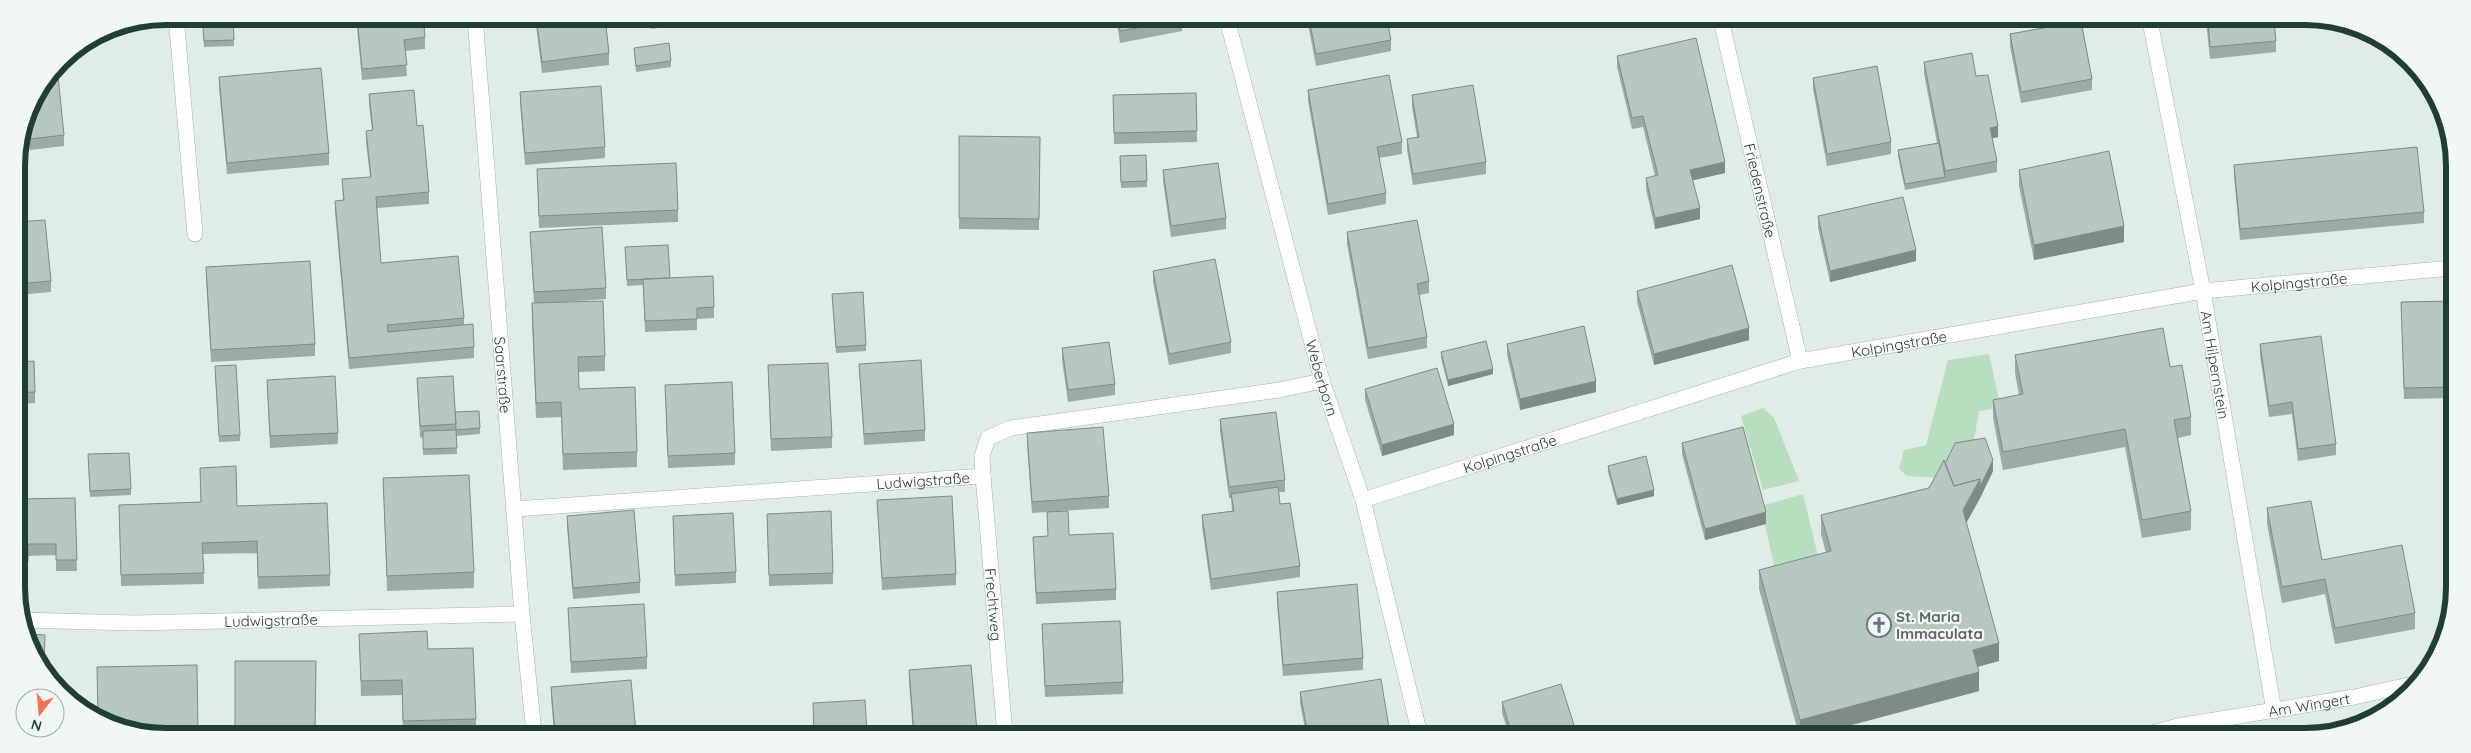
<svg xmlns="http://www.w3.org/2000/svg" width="2471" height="753" font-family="Quicksand,sans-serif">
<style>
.green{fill:#b7dfbf}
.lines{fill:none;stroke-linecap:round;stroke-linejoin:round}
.lane-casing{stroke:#a2b4ad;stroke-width:16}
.street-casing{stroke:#a2b4ad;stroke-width:16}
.lane{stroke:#fff;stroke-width:15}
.street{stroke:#fff;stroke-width:15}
.wall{fill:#9caba4}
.shaded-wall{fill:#7f8b86}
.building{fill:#b5c7bf;stroke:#7f8b86}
.labels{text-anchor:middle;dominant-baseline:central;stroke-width:4.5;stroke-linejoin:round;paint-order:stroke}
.street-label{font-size:15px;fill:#1f3e34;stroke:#f1f8f4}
.worship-label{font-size:15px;font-weight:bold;fill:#5b616d;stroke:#f1f8f4;text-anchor:start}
.rim{fill:none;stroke:#1f3e34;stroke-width:6}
</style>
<rect width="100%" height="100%" fill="#e0ece6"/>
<path class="green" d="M1989,354L2001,408L1979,411L1972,451L1944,478L1907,476L1899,469L1904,450L1926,445L1948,360Z
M1763,408L1774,418L1799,481L1763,490L1741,416Z
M1803,494L1820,564L1775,570L1761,506Z"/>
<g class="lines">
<defs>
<path id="lane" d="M176,16L195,234"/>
<g id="street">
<path id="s1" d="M475,17L522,614L534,733"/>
<path id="s2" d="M1227,19L1322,381L1363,500L1420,735"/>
<path id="s3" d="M1721,20L1800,361"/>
<path id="s4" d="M2150,21L2203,291L2274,711"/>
<path id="s5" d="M983,476L1005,734"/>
<path id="s6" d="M1363,500L1800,361L2203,291L2451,268"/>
<path id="s7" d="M515,509L983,476L982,456L988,438L1011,428L1279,390L1322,381"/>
<path id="s8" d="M21,620L133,623L522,614"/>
<path id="s9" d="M2141,736L2178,726L2354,697L2418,683"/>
</g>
</defs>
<use href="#lane" class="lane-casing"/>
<use href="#street" class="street-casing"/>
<use href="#lane" class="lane"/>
<use href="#street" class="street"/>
</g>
<path class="wall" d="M202,16H233L234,46L204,47Z
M356,17H423L425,37V49L405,51L407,76L362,80Z
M535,17H605L609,53V65L542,73Z
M649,17H697V23L651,29Z
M958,18H1023L958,22Z
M1116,18L1182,19V31L1120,43Z
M1307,19H1387L1391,40V51L1316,66Z
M1579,20H1590L1580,21Z
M2050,21H2081L2092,79V90L2021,103L2010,46V34L2051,26Z
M2206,21H2274L2276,41V52L2210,59Z
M2317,21H2344L2357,27L2317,29Z
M634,48L671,61V67L636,72Z
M1617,56L1725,173L1693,180L1700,219L1655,229L1646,189V178L1655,176L1643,127L1632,129L1617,67Z
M1924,62L1976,76L1998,137L1992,138L1997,161V172L1905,190L1898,156V150L1937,143L1924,73Z
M219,77L329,153V165L227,174L219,88Z
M1813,78L1891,142V154L1827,166L1813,89Z
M1308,90L1402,142V154L1379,158L1386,193V204L1328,215L1308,101Z
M520,92L605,147V158L525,165L520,103Z
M1196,93L1197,142L1114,144L1113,95Z
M369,94L417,126L429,192V204L377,208L381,263L464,318V325L474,347V358L349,369L335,212V201L343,200L342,179L370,177L366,142V131L372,130L369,105Z
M1412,95L1486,162V174L1413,185L1407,150V139L1417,137L1412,107Z
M32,100L64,135V146L30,150L26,119Z
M959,136L1040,137L1039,230L959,229Z
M1146,155L1147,187L1121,188L1120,156Z
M2234,165L2424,212V223L2240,240L2234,176Z
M537,169L678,210V222L539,228Z
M1163,170L1226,218V229L1171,237L1163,181Z
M2019,170L2124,242L2034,260L2019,186Z
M1818,216L1916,261L1830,282L1818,228Z
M17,222L51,281V292L17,295Z
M530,232L606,288V299L550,303L605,356V371L578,372L579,389L637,452V467L563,470L561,417L536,418L532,319V303H534Z
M1347,232L1429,281V293L1419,295L1427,337V348L1368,359L1347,244Z
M625,247L714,307V318L697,319V330L645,332L643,285L627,286Z
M206,267L315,344V356L211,362L206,278Z
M1153,271L1231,342V353L1169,365L1153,282Z
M1637,291L1749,340L1654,365L1637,302Z
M832,294L866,345V351L836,353Z
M2451,301V398L2404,399L2401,302Z
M1507,344L1596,392L1520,410L1507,355Z
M2260,344L2336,444V455L2298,461L2292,414L2269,417L2260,355Z
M1062,348L1115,384V395L1068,402L1062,360Z
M1441,352L1493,374L1448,386L1441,358Z
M2015,355L2170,367L2191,417V435L2178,438L2191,511V530L2142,538L2125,447L2003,470L1993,418V400L2019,395L2015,373Z
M18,362L35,392V403L18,404Z
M859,364L925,430V441L864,445Z
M768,365L832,437V448L771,451Z
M215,372L240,435V441L219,442Z
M417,378L455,413L480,428V434L456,436L457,454L423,455V437L420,438Z
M267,380L338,433V444L270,448Z
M665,385L735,453V465L668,468Z
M1365,389L1454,435L1382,456L1365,400Z
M1220,419L1285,480V492H1279L1280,504L1300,566V577L1211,590L1202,526V515L1232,511L1231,498H1229L1220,431Z
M1027,433L1109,496V508L1060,511L1069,535L1116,589V600L1036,604L1033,537L1048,536L1047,512L1032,513L1027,444Z
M1682,443L1766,524L1705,540L1682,454Z
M88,460L131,489V495L90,497Z
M1608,466L1654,496L1617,505L1608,472Z
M200,468L237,506L330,575V586L258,589L257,553L203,554L204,584L121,586L119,505L201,502Z
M1993,471L1980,498L1966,523L1999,661L1977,667L1979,691L1814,735H1799L1759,589V570L1826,553L1821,534V515Z
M383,478L474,572V588L387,591Z
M75,498L77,571H56V555L28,556V572H19L18,499Z
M877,500L956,574V585L882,590Z
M2267,508L2322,560L2415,613V629L2335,644L2325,594L2282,603L2267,524Z
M767,514L833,573V584L769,586Z
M567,516L640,582V593L573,599L567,527Z
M673,516L736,572V583L675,586Z
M1277,592L1363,658V670L1283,676L1277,603Z
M568,608L647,657V669L571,673Z
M1042,624L1123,682V694L1045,697Z
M359,634L428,649L476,719V732H403L402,695L361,696Z
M971,665L977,734L913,733L909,682V670Z
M551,687L636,733H554L551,698Z
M1300,692L1390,734H1306L1300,703Z
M1502,702L1574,735H1509L1502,713Z"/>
<path class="shaded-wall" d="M1998,126V137L1990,139V128Z
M1725,162V173L1690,181V170Z
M1700,208V219L1655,229V218Z
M2124,226V242L2034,260V245Z
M1916,250V261L1830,282V271Z
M1749,328V340L1654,365V354Z
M1493,369V374L1448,386V380Z
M1596,381V392L1520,410V399Z
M1454,424V435L1382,456V445Z
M1993,460V471L1980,498L1963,529V510L1980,479Z
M1654,490V496L1617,505V499Z
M1766,512V524L1705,540V529Z
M1999,643V661L1973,668V650Z
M1979,672V691L1814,735H1800V720Z
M1574,725V735H1543Z"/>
<path class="building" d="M202,16H233L234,40L204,41Z
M357,17H423L425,37L404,40L407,65L362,69Z
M536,17H605L609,53L542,62Z
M650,17H694L651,23Z
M1118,18L1182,19V20L1120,31Z
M1309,19H1387L1391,40L1316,54Z
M2053,21H2081L2092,79L2021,92L2010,34L2054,26Z
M2208,21H2274L2276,41L2210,47Z
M1696,38L1725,162L1690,170L1700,208L1655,218L1646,178L1658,175L1643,116L1632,118L1617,56Z
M669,43L671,61L636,66L634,48Z
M1972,53L1976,76L1988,75L1998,126L1990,128L1997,161L1945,171L1924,62Z
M56,66H57L64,135L30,139L27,116L32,100Z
M1877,66L1891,142L1827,154L1813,78Z
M321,68L329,153L227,163L219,77Z
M1389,75L1402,142L1377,147L1386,193L1328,204L1308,90Z
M1473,85L1486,162L1413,174L1407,139L1419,137L1412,95Z
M601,86L605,147L525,153L520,92Z
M414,90L417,126L423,125L429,192L376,197L381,263L458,256L464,318L387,325L388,332L473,324L474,347L349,358L335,201L344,200L342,179L371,177L366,131L373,130L369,94Z
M1196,93L1197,131L1114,133L1113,95Z
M959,136L1040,137L1039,219L959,218Z
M1939,143L1945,177L1905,184L1898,150Z
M2417,147L2424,212L2240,229L2234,165Z
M2109,151L2124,226L2034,245L2019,170Z
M1146,155L1147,181L1121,182L1120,156Z
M676,163L678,210L539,216L537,169Z
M1218,163L1226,218L1171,226L1163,170Z
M1903,197L1916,250L1830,271L1818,216Z
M45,220L51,281L17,284V222Z
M1417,220L1429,281L1417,284L1427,337L1368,348L1347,232Z
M602,227L606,288L534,292L530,232Z
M668,245L670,278L627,280L625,247Z
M1215,259L1231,342L1169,354L1153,271Z
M310,261L315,344L211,350L206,267Z
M1732,265L1749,328L1654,354L1637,291Z
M713,276L714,307L697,308V319L645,321L643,279Z
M863,292L866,345L836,347L832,294Z
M603,301L605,356L578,357L579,389L635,387L637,452L563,454L561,402L536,403L532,303Z
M2451,301V387L2404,388L2401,302Z
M1584,326L1596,381L1520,399L1507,344Z
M2163,328L2170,367L2182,365L2191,417L2174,420L2191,511L2142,520L2125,429L2003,452L1993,400L2023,394L2015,355Z
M2321,336L2336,444L2298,449L2292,402L2269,406L2260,344Z
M1486,341L1493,369L1448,380L1441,352Z
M1109,342L1115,384L1068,390L1062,348Z
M921,360L925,430L864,434L859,364Z
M34,361L35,392L18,393V362Z
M828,363L832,437L771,439L768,365Z
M236,365L240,435L219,436L215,366Z
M1437,368L1454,424L1382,445L1365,389Z
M335,376L338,433L270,436L267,380Z
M453,376L456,424L420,426L417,378Z
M732,382L735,453L668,456L665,385Z
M479,411L480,428L456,430L455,412Z
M1276,412L1285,480L1229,487L1220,419Z
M1103,427L1109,496L1032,502L1027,433Z
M1743,427L1766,512L1705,529L1682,443Z
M456,430L457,448L423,449V431Z
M1985,438L1993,460L1980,487V479L1954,486L1945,464L1955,443Z
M129,453L131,489L90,491L88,454Z
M1646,456L1654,490L1617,499L1608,466Z
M1944,460L1954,486L1980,479L1963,510L1999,643L1973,650L1979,672L1800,720L1759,570L1831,551L1821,515L1929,488Z
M236,466L237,506L327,503L330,575L258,577L257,541L202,543L204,573L121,575L119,505L201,502L200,468Z
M469,475L474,572L387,576L383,478Z
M1278,487L1280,504L1290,503L1300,566L1211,579L1202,515L1234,511L1231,494Z
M952,496L956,574L882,578L877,500Z
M75,498L77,560H56V544H28V561H19L18,499Z
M2311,501L2322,560L2402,545L2415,613L2335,628L2325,579L2282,587L2267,508Z
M634,510L640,582L573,588L567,516Z
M831,511L833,573L769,575L767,514Z
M1068,511L1069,535L1113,533L1116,589L1036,593L1033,537L1048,536L1047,512Z
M733,513L736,572L675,575L673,516Z
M1357,584L1363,658L1283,665L1277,592Z
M644,604L647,657L571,662L568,608Z
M1120,621L1123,682L1045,686L1042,624Z
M427,631L428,649L473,648L476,719L403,721L402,680L361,681L359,634Z
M28,634L45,635L44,667Z
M235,661H316L315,732H235Z
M197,665L198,732H127L98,720L97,667Z
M971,665L977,731L945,733H914L909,670Z
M1381,679L1390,734H1308L1300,692Z
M631,680L636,733H555L551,687Z
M1561,684L1574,725L1543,735H1512L1502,702Z
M865,700L867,733H814L813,703Z
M401,726L402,732H348V731Z
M804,727L805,733H734Z"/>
<defs>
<symbol id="church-ring" viewBox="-11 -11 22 22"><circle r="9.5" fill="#f1f8f4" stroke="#6b7280" stroke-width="1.5"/><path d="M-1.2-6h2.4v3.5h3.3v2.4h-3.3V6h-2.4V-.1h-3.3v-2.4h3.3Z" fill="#6b7280"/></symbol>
</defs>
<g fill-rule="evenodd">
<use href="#church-ring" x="1865" y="611" width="28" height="28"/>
</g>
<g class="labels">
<g class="street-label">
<text stroke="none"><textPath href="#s3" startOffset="175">Friedenstraße</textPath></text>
<text stroke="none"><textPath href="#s6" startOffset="964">Kolpingstraße</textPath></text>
<text stroke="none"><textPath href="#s6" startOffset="559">Kolpingstraße</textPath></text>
<text stroke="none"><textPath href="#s4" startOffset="350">Am Hilpernstein</textPath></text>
<text stroke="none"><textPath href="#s1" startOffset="359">Saarstraße</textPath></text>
<text stroke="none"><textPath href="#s2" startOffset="371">Weberborn</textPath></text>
<text stroke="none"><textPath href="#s6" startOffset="154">Kolpingstraße</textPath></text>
<text stroke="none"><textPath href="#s7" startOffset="409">Ludwigstraße</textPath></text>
<text stroke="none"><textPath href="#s5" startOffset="129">Frechtweg</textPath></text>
<text stroke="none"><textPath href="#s8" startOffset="250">Ludwigstraße</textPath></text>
<text stroke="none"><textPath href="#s9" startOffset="171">Am Wingert</textPath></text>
</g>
<g class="worship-label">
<text x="1896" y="616">St. Maria<tspan x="1896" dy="17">Immaculata</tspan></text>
</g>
</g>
<path d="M0 0H2471V753H0ZM166 25H2305A141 141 0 0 1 2446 166V587A141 141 0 0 1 2305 728H166A141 141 0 0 1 25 587V166A141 141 0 0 1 166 25Z" fill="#f1f8f4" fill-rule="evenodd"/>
<path class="rim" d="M166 25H2305A141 141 0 0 1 2446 166V587A141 141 0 0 1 2305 728H166A141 141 0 0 1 25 587V166A141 141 0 0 1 166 25Z"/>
<g transform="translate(40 713) rotate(196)"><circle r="24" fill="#f1f8f4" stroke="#9daea7"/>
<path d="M0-4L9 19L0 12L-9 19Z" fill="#fc6e4f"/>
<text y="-8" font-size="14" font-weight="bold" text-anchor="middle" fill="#1f3e34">N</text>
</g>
</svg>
